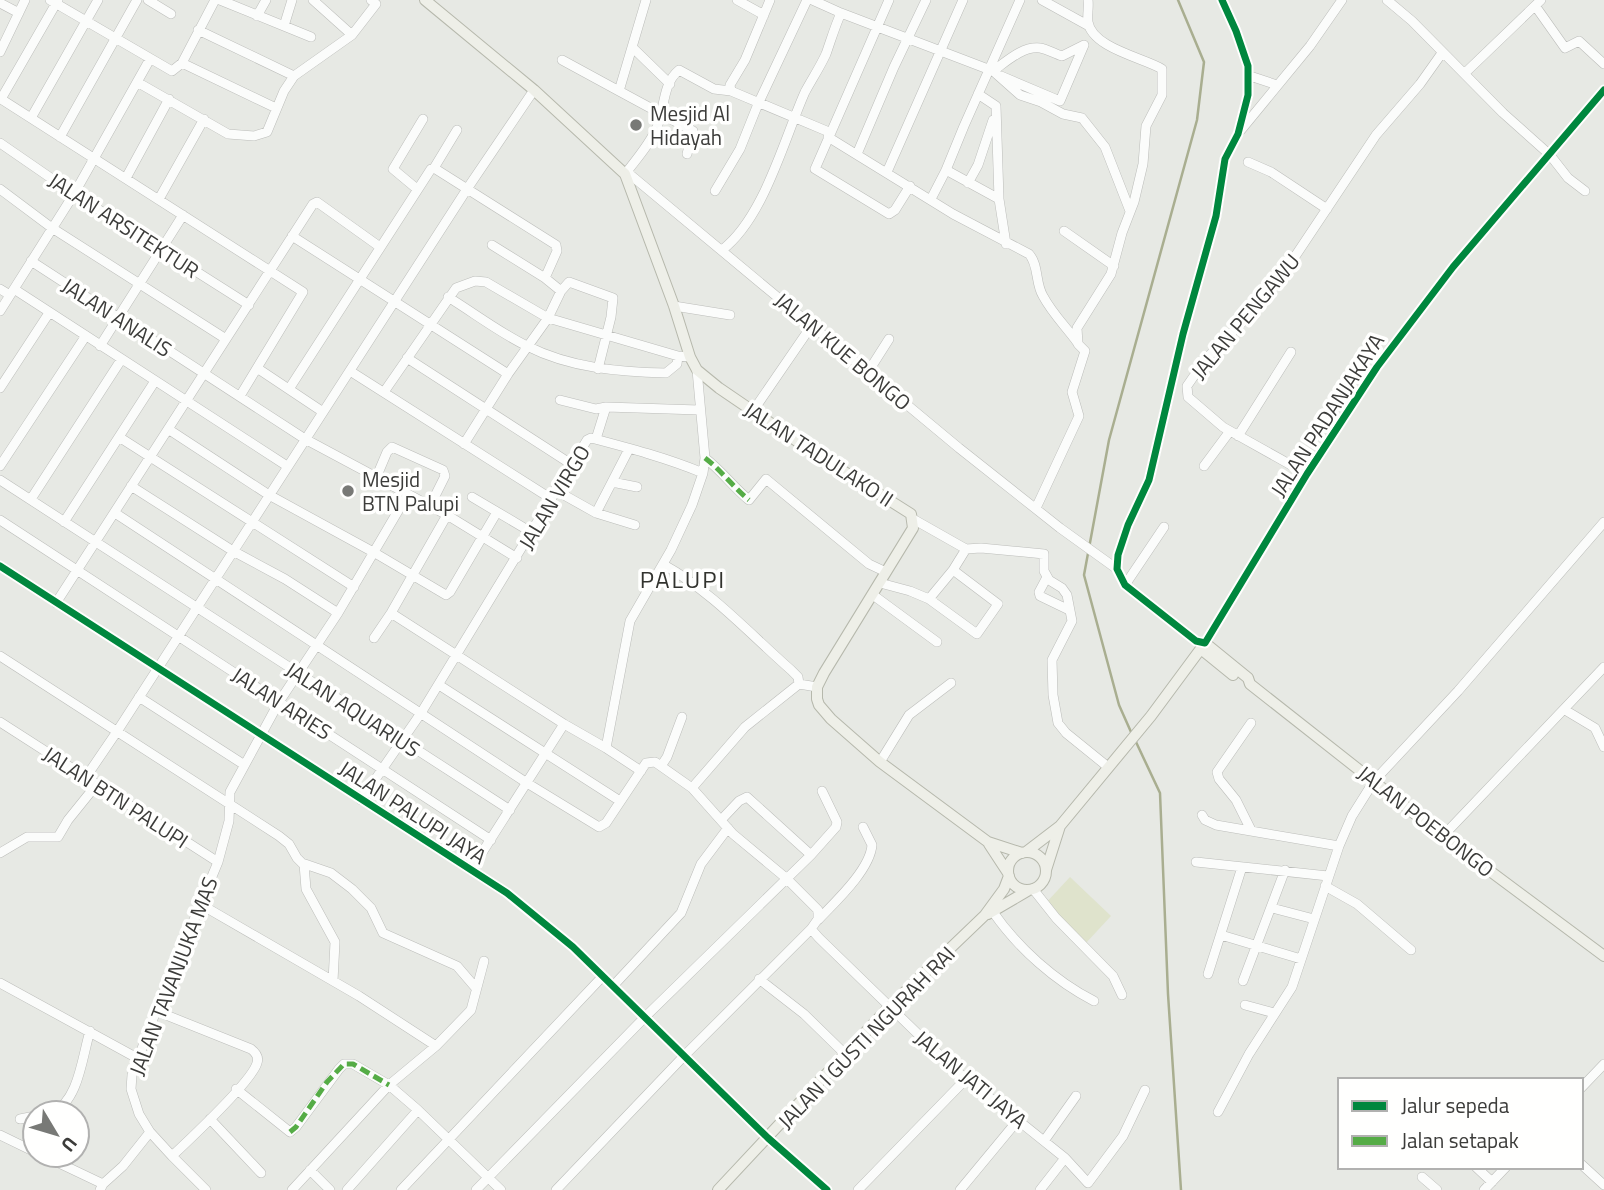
<svg xmlns="http://www.w3.org/2000/svg" width="1604" height="1190" font-family="'Titillium Web',sans-serif">
<style>
.green{fill:#dfe3cc}
.lines{fill:none;stroke-linecap:round;stroke-linejoin:round}
.stream{stroke:#a9ae90;stroke-width:2.5}
.minor-casing{stroke:#bcbdba;stroke-width:10}
.major-casing{stroke:#b6b8ac;stroke-width:12}
.minor{stroke:#fbfcfb;stroke-width:9}
.major{stroke:#eeefe8;stroke-width:10}
.quiet{stroke:#55ac46;stroke-width:5;stroke-dasharray:10 5;stroke-linecap:butt}
.cycleway-casing{stroke:#fffffe;stroke-width:11}
.cycleway{stroke:#00873e;stroke-width:7}
.poi-dot{fill:#787976;stroke:#fffffe;stroke-width:2.5}
.labels{text-anchor:middle;dominant-baseline:central;stroke-width:7;stroke-linejoin:round;paint-order:stroke}
.poi-label{font-size:21px;fill:#3c3c3a;stroke:#fffffe;text-anchor:start}
.street-label{font-size:21px;fill:#3c3c3a;stroke:#fffffe}
.quarter-label{font-size:24px;letter-spacing:2px;fill:#32332e;stroke:#fffffe}
</style>
<rect width="100%" height="100%" fill="#e7e9e4"/>
<path class="green" d="M1070,877L1111,916L1085,944L1044,905Z"/>
<g class="lines">
<path class="stream" d="M1131,732L1119,705L1084,575L1109,440L1197,120L1204,62L1178,0
M1136,742L1160,793L1168,994L1181,1190"/>
<defs>
<path id="minor" d="M50,0L172,71L182,63L215,0
M58,0L1,99L303,292L240,396
M148,0L171,14
M220,0L284,26L292,0
M313,0L352,35
M737,0L764,15
M889,0L815,169L889,214L895,210L910,186
M1042,0L1089,26
M1222,0L1236,31L1248,66V95L1238,134L1225,159L1216,216L1183,334L1149,480L1128,525L1118,555L1117,569L1125,585L1196,641L1205,643L1307,474L1377,367L1453,267L1604,90
M1387,0L1412,21L1503,113L1550,155L1568,178L1585,191
M0,3L19,13
M1536,7L1565,48L1579,41L1604,64
M841,13L993,71L1020,95L1041,102L1063,114L1082,118L1105,147L1130,211
M257,16L266,0
M284,26L311,37
M198,30L294,76
M633,48L670,84
M0,52L25,0
M562,60L619,91L646,0
M182,63L276,108
M993,71C1006,62 1022,46 1040,48C1047,49 1055,54 1062,56L1084,45L1060,101L1001,76
M1465,73L1541,0
M1250,76L1277,85
M137,82L228,134L254,136L267,132L284,91L294,76L352,35L376,4L371,0
M619,91L693,131L687,154
M731,91L730,85L745,60L770,0
M978,94L996,106L999,199L1006,244
M31,118L98,0
M1241,130L1310,46L1342,0
M60,137L137,0
M828,137L953,214L1029,254C1039,265 1035,283 1043,296C1052,313 1066,327 1077,342
M0,143L74,194L249,305
M857,154L894,67L926,0
M1248,162L1271,172L1327,209
M434,168L457,130
M946,170L999,199
M627,172L959,448L1060,528L1117,569
M887,172L963,0
M625,174C636,160 650,144 657,127C665,109 662,84 679,70L714,89L731,91L829,132
M126,178L169,99
M968,183L978,165L993,120
M0,189L52,228L226,339
M417,189L393,169L423,119
M715,191L740,149L758,104L807,0
M159,199L204,119
M931,199L946,170L964,126L1020,0
M1064,231L1114,266
M292,236L508,374
M722,250C764,218 784,139 805,92C812,79 820,67 826,54C831,40 835,26 841,13L812,0
M31,261L305,439L447,515L391,613L374,638
M0,289L10,295
M14,289L287,466
M561,291L569,282L613,298L611,317L598,369
M448,297C474,313 500,333 527,346C570,368 620,372 666,373L677,364L678,356
M674,306L730,315
M0,311L74,194L150,59
M100,346L183,215
M407,358L571,464
M257,368L323,412
M350,371L550,498
M868,372L889,339
M0,388L49,313
M289,389L431,169L434,168L556,245L557,251L545,278
M384,392L456,288L475,281L486,282L548,318L678,356L690,357
M560,400L596,409L606,407L596,439
M606,407L699,410
M753,411L812,325
M168,429L269,495L375,553L446,595L450,592L497,512
M1238,436L1291,352
M119,437L354,587
M464,444L508,374L548,318L561,291L545,278L492,245
M705,458C722,471 733,487 749,500L766,479L869,564L886,572
M0,466L85,337
M1204,466L1230,431
M1307,474L1223,427L1188,397L1187,386L1205,360L1253,311L1288,267L1376,135L1420,84L1442,53
M376,478L387,452L392,447L443,470L445,476L430,506
M0,480L510,810
M612,482L637,487
M131,486L233,551L285,579L338,613
M555,490L596,513L629,449
M472,497L531,532
M31,499L121,360
M1036,508L1079,416L1072,392L1085,351L1078,344L1077,328L1111,274L1122,233L1134,202L1143,164L1146,126L1162,95V69C1144,58 1092,48 1088,22C1087,15 1089,7 1088,0
M115,513L527,783L599,827L606,823L646,763L655,762L692,788L745,727L799,684L817,687
M596,513L635,525
M447,515L517,558
M913,519L966,549L981,548L1044,554V571L1049,580L1062,588L1067,595L1072,621L1052,660L1053,695L1058,723L1066,733L1108,767
M0,520L491,840
M64,522L155,381
M664,565C711,591 750,634 791,670L798,677L799,684
M0,566L507,893L573,947L768,1138L827,1190
M953,570L998,604L977,634L929,599L953,570L966,549
M1047,577L1039,592L1040,596L1069,610
M880,583L910,591L929,599
M1125,585L1164,527
M873,595L937,642
M56,603L313,204L317,202L380,247
M391,613L564,724L606,748L641,771
M0,656L279,836L289,844L297,858L302,863L331,873L352,889L371,908L383,933L457,966L475,987
M439,685L620,801
M139,697L243,764
M1565,710L1595,728L1604,747
M0,722L218,862
M606,748L630,621L671,550L692,505L703,473L705,458L697,370
M880,762L909,715L951,683
M661,766L667,757L682,717
M86,777L118,730L467,189L534,90
M692,788L733,834L786,878L818,910V919L811,929L819,938L954,1069L1065,1158L1088,1183L1123,1136L1145,1090
M361,800L421,713L587,440L591,438C629,448 667,458 703,473
M1202,815L1205,820L1216,825L1339,846
M1251,830L1236,800L1219,779L1217,772L1251,723
M1443,836L1604,667
M0,853L27,837H58L68,820L97,784
M811,855L836,827L837,822L822,791
M1196,862L1328,876
M304,864L306,889L335,942L333,981
M471,870L564,724
M1325,886L1357,904L1411,950
M1033,889L1056,918L1113,976L1122,995
M200,904L359,996L436,1046
M1272,908L1314,919
M993,912C1018,948 1055,981 1094,1001
M818,920C835,902 870,870 872,845L863,827
M1221,935L1301,959
M1208,974L1242,867
M759,979L804,1014L845,1054
M1243,981L1285,870
M0,983L137,1058
M613,986L681,913L701,864L728,828
M1245,1005L1274,1013
M156,1011L251,1049C255,1052 259,1057 257,1063C252,1081 188,1141 172,1156
M1581,1088L1604,1064
M236,1089L290,1132L296,1127L339,1069L344,1064H353L389,1085L418,1110L501,1190
M1218,1112L1249,1054L1292,987L1339,846L1352,816L1374,781L1458,691L1604,522
M52,1113C79,1101 82,1057 90,1031
M20,1119L35,1116
M210,1119L261,1173
M0,1135L35,1152
M1044,1141L1076,1096
M42,1155L103,1184
M1581,1164L1604,1185
M1476,1167L1492,1182
M310,1170L330,1190
M1422,1177L1437,1190
M100,1190L103,1184L123,1166L150,1132
M206,1190L172,1156L150,1132L139,1114L131,1089L132,1075L156,1011L218,862L229,821L230,792L279,702L338,613L408,494
M292,1190L389,1085L436,1046L471,1010L484,961
M347,1190L418,1110
M401,1190L603,976
M476,1190L645,1017L811,855L747,797L739,801L721,820
M556,1190L684,1056L811,929
M858,1190L966,1079
M960,1190L1018,1120
M1040,1190L1065,1158
M1484,1190L1506,1167"/>
<path id="major" d="M425,0L534,90L625,174L674,306L690,357L697,370L719,388L810,450L911,514L913,528L824,673L817,687V699L819,705L831,719L880,762L988,842L1022,853
M1201,649L1233,675
M989,844L1008,873
M1026,852L1060,826L1151,716L1205,643L1248,678L1250,684L1443,836L1604,956
M1008 871a19 19 0 1 1 38 0a19 19 0 1 1-38 0Z
M1046,870L1060,826
M988,914L1029,890
M718,1190L889,1007L985,915L1004,889L1009,876"/>
</defs>
<use href="#minor" class="minor-casing"/>
<use href="#major" class="major-casing"/>
<use href="#minor" class="minor"/>
<use href="#major" class="major"/>
<path class="quiet" d="M705,458C722,471 733,487 749,500
M290,1132L296,1127L327,1082L344,1064H353L389,1085"/>
<defs>
<path id="cycleway" d="M1222,0L1236,31L1248,66V95L1238,134L1225,159L1216,216L1183,334L1149,480L1128,525L1118,555L1117,569L1125,585L1196,641L1205,643L1307,474L1377,367L1453,267L1604,90
M0,566L507,893L573,947L768,1138L827,1190"/>
</defs>
<use href="#cycleway" class="cycleway-casing"/>
<use href="#cycleway" class="cycleway"/>
</g>
<g class="poi-dot">
<circle cx="636" cy="125" r="7"/>
<circle cx="348" cy="491" r="7"/>
</g>
<g class="labels">
<g class="poi-label">
<text x="650" y="113">Mesjid Al<tspan x="650" dy="24">Hidayah</tspan></text>
<text x="362" y="479">Mesjid<tspan x="362" dy="24">BTN Palupi</tspan></text>
</g>
<g class="street-label">
<text transform="translate(124 225) rotate(33)">JALAN ARSITEKTUR</text>
<text transform="translate(1245 316) rotate(-50)">JALAN PENGAWU</text>
<text transform="translate(117 317) rotate(33)">JALAN ANALIS</text>
<text transform="translate(843 351) rotate(40)">JALAN KUE BONGO</text>
<text transform="translate(1327 415) rotate(-57)">JALAN PADANJAKAYA</text>
<text transform="translate(819 454) rotate(33)">JALAN TADULAKO II</text>
<text transform="translate(554 497) rotate(-59)">JALAN VIRGO</text>
<text transform="translate(282 703) rotate(33)">JALAN ARIES</text>
<text transform="translate(353 709) rotate(33)">JALAN AQUARIUS</text>
<text transform="translate(116 797) rotate(33)">JALAN BTN PALUPI</text>
<text transform="translate(413 812) rotate(33)">JALAN PALUPI JAYA</text>
<text transform="translate(1426 821) rotate(38)">JALAN POEBONGO</text>
<text transform="translate(173 976) rotate(-69)">JALAN TAVANJUKA MAS</text>
<text transform="translate(866 1037) rotate(-46)">JALAN I GUSTI NGURAH RAI</text>
<text transform="translate(971 1079) rotate(40)">JALAN JATI JAYA</text>
</g>
<g class="quarter-label">
<text x="683" y="579">PALUPI</text>
</g>
</g>
<rect x="1338" y="1078" width="245" height="91" fill="#fffffe" stroke="#b1b1b0" stroke-width="2"/>
<rect x="1352" y="1101" width="35" height="10" fill="#00873e" stroke="#b1b1b0" stroke-width="2"/>
<text x="1401" y="1113" font-size="21" fill="#3c3c3a">Jalur sepeda</text>
<rect x="1352" y="1136" width="35" height="10" fill="#55ac46" stroke="#b1b1b0" stroke-width="2"/>
<text x="1401" y="1148" font-size="21" fill="#3c3c3a">Jalan setapak</text>
<g transform="translate(56 1134) rotate(128)"><circle r="33" fill="#fffffe" stroke="#b1b1b0" stroke-width="2"/>
<path d="M0-5L12 26L0 18L-12 26Z" fill="#787976"/>
<text y="-10" font-size="19" font-weight="bold" text-anchor="middle" fill="#3c3c3a">U</text>
</g>
</svg>
